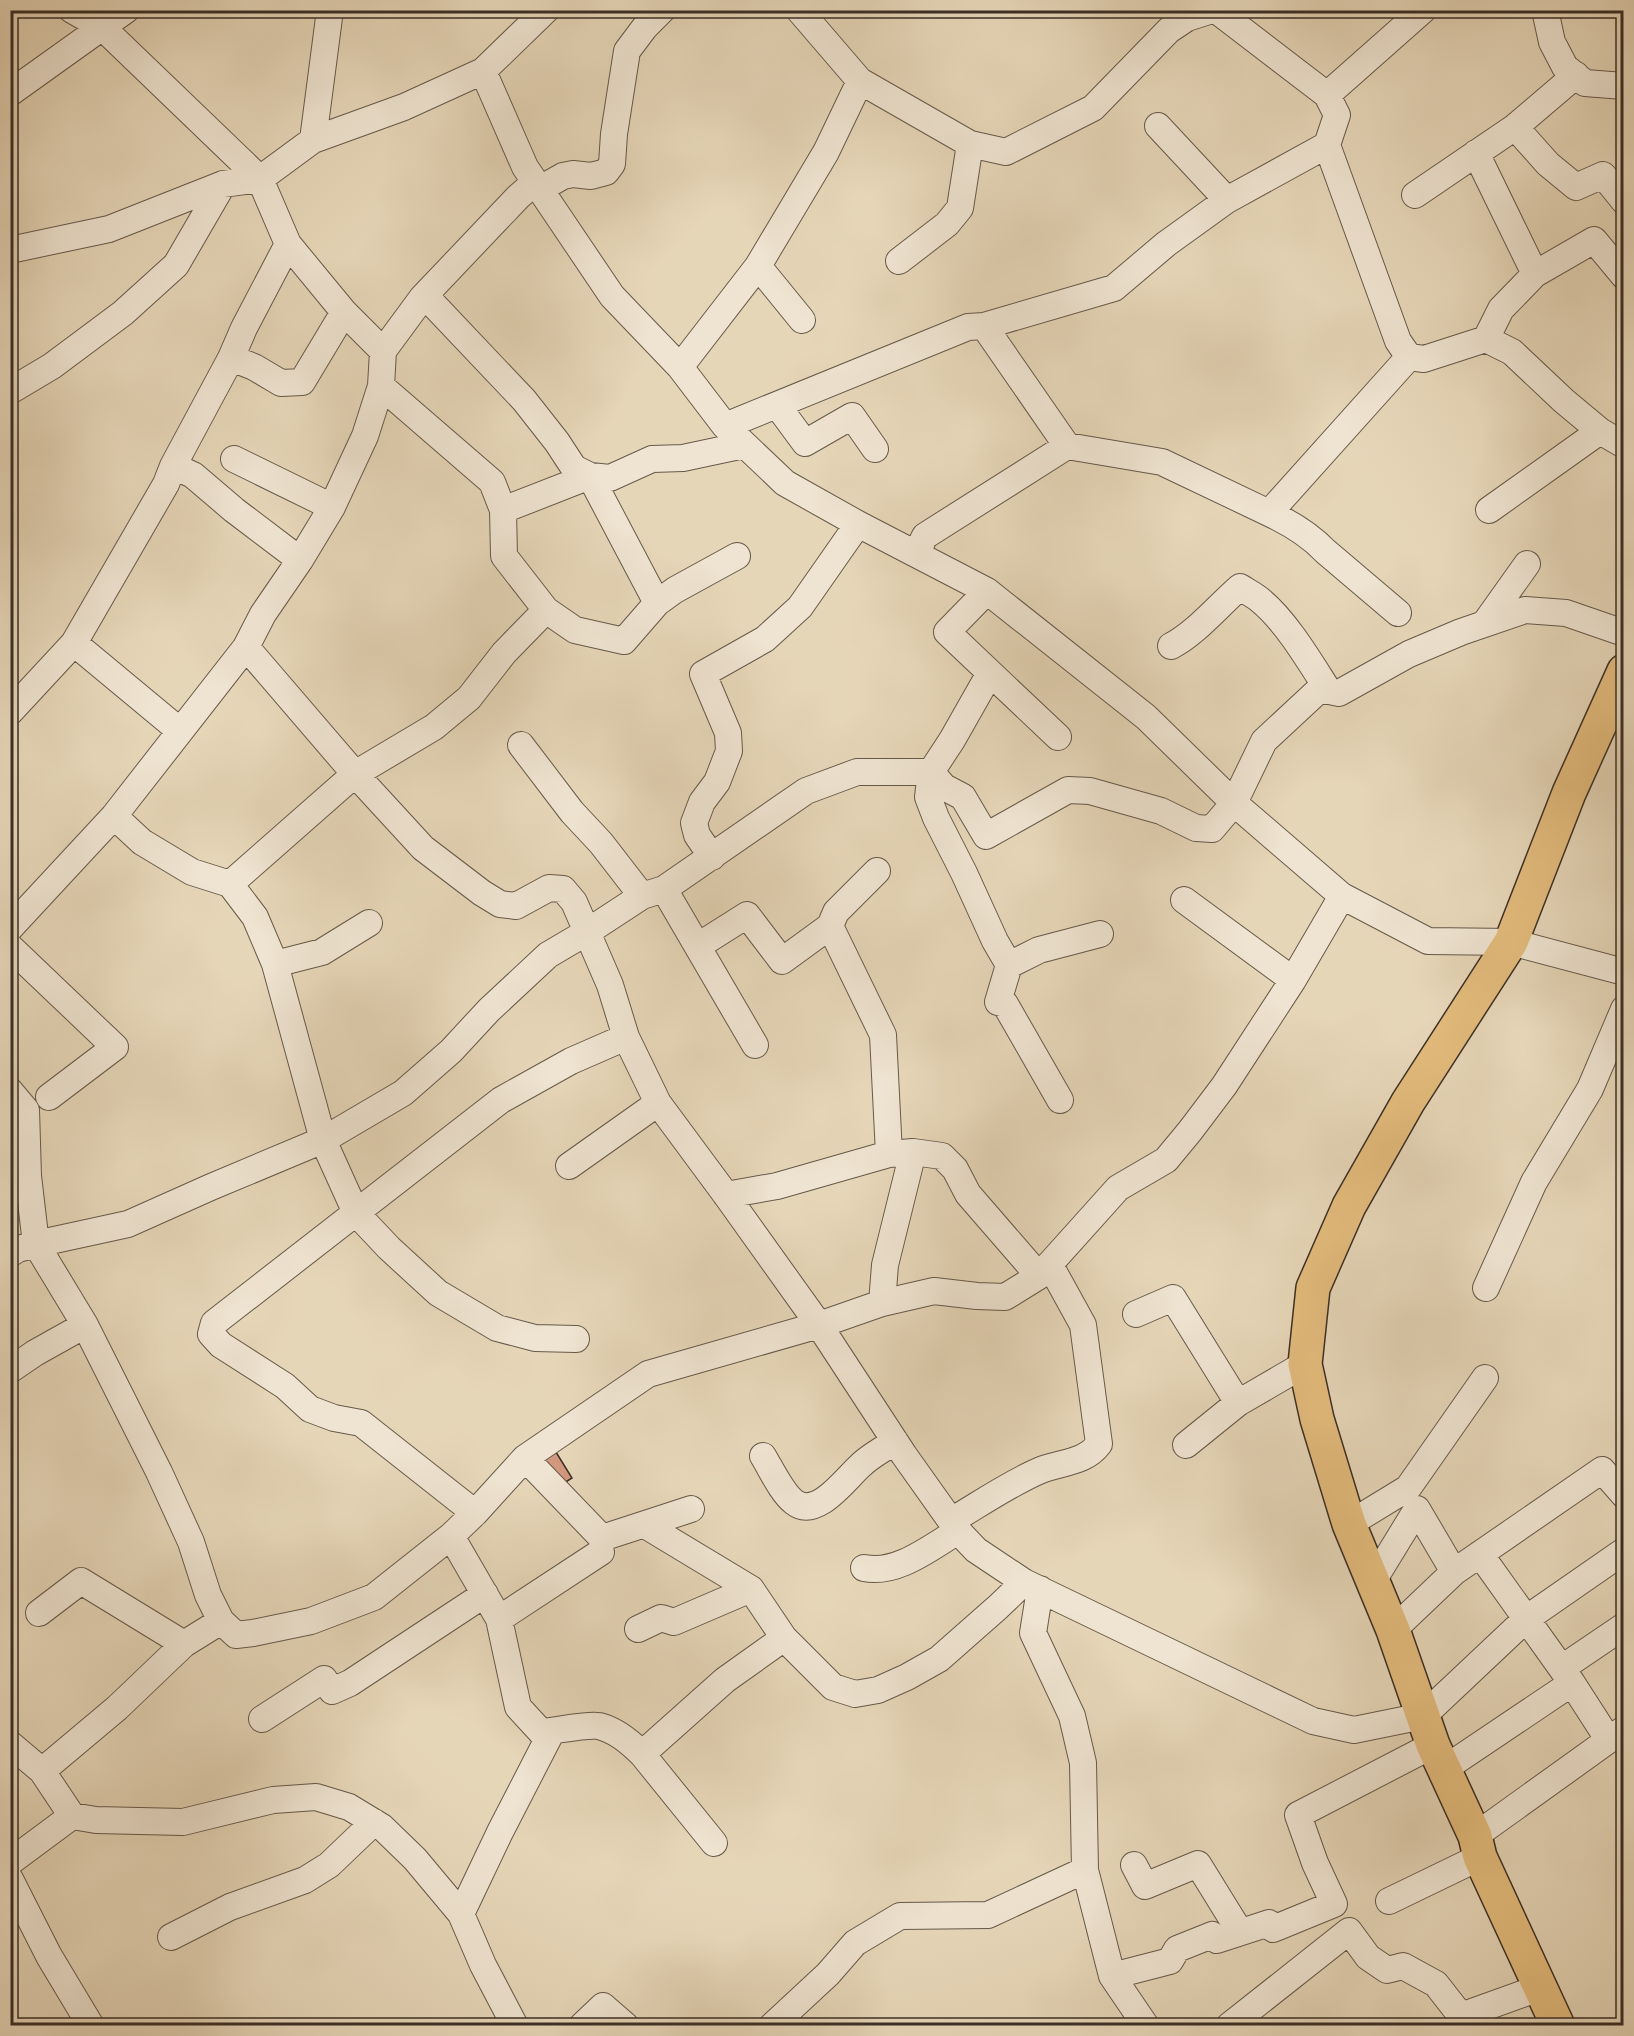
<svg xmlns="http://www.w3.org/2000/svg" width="1634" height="2036" font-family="'IM FELL DW Pica',serif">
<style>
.building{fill:#d2987e;stroke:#3b2f26;stroke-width:1.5;filter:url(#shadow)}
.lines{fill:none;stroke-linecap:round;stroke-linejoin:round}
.minor-casing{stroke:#66594a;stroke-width:28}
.major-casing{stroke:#3b2f26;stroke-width:36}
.minor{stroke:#efe4d1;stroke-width:26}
.major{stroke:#e3bb7c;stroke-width:33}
</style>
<defs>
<filter id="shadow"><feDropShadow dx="-5.5" dy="5.5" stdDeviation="0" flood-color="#0004"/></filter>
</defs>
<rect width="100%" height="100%" fill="#e6d6b8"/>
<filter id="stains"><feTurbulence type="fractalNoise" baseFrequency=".00333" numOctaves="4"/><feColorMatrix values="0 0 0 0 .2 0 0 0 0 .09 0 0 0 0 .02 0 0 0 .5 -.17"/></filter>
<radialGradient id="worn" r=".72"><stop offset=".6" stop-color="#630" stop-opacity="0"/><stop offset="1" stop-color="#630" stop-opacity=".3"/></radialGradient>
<path class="building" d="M551,1444L572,1478L555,1489L534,1454Z"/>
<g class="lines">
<defs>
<path id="minor" d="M72,10L102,27L260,179L288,244L344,312L383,351
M799,10L860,81L970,144L1006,152L1093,108L1169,30L1187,18L1212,10
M1216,10L1327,95L1423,10
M1545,10L1552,42L1565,67L1585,83L1624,86
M483,71L525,167L612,296L680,367L725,426L785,483L858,524L987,591L1146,717L1234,803L1342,896L1428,941L1511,942L1624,972
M10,93L126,10
M1158,126L1227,200
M1515,127L1548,164L1576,187L1603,175L1624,201
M313,140L330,10
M1327,145L1398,341L1409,357L1424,359L1486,339L1512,352L1564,401L1600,431L1624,445
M1476,153L1535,274
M540,189L563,176L573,174L591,176L606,172L612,164L614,134L627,51L645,27L662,10
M1415,195L1515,127L1576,75
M10,250L109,229L223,184L260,179L313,140L404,107L483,71L546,10
M899,261L947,224L960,208L970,144
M758,266L802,320
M422,298L433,304L524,400L557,442L574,468L590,476L610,478L652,459L683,458L744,445
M984,326L1114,288L1166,244L1227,200L1327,145L1337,115L1327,95
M1486,339L1501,309L1535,274L1594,240L1624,276
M231,358L254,367L281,383L302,382L344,312
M680,367L758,266L826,152L860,81
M381,386L492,482L503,510L504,556L546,610L575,630L624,641L657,603L675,590L737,556
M10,391L52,366L123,313L176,265L223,184
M777,405L805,443L852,416L875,449
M725,426L968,327L984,326L1067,446L925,536L916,554
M1067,446L1162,462L1269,513L1409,357
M234,459L332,507
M173,466L193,475L234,510L300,560
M503,510L590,476L657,603
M1489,510L1600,431
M1269,513C1290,523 1309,534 1325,551L1398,613
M987,591L947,632L1058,737
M1485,623L1527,564
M74,643L180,731
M1171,646C1195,634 1218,606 1240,587C1246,591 1254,595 1260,600C1286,621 1310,662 1328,690
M246,647L355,774L423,848L482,893L500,904L516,906L549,888L563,889L574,902L610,985L626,1037L658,1103L726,1195L819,1325L904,1455L958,1531L976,1550L1024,1582L1313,1721L1354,1730L1423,1716L1526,1619L1624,1551
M990,673L952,740L931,772L928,797L936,818L964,873L995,941L1009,965L1039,950L1100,934
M10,712L74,643L166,484L173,466L231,358L244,328L288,244
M521,745L572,812L601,843L642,896
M114,816L142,842L192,872L230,884L255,917L275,964L323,1140L403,1093L451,1051L489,1010L548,955L587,932L642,896L664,889L806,791L857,772H931L944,787L963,797L986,836L1068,790L1090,791L1161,811L1196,828L1212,829L1234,803L1264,741L1320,689L1339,693L1409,654L1461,632L1525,610L1566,613L1624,633
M712,857L697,835L694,823L702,802L717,782L729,751L728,733L703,674L765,639L800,607L858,524
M877,871L836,912L830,926L883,1035L889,1154
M230,884L355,774L434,727L469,698L504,653L546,610
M664,889L755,1045
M1184,900L1293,980
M10,928L114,816L246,647L263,614L300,560L332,507L365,436L381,386L383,351L422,298L518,197L535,182
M698,946L747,915L782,961L830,926
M10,947L115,1047L49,1097
M275,964L322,952L369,923
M1009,965L998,1002L1005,1004L1060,1100
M10,1091L26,1110L28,1176L36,1244L85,1325L159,1472L191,1542L208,1595L221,1621L236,1635L253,1633L311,1621L374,1597L451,1536L475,1513L525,1458L648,1374L819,1325L882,1303L934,1291L977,1296L1005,1297L1039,1276L1118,1188L1166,1160L1190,1131L1224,1086L1293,980L1342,896
M569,1166L658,1103
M726,1195L777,1186L889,1154L913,1152L942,1156L955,1169L968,1194L1039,1276
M10,1254L18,1249L36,1244L128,1224L211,1187L323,1140L356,1213L389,1248L438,1293L497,1328L535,1338L576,1339
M1486,1288L1534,1182L1590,1089L1624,1009
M882,1303L885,1265L913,1152
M1136,1314L1173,1298L1238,1403
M10,1370L35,1353L85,1325
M1186,1445L1238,1403L1305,1364
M763,1456C771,1469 782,1493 794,1502C817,1520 846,1478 861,1465C870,1456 884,1449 895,1441
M525,1458L602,1538L691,1509
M475,1513L361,1423L334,1418L310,1409L285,1386L221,1345L211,1334L214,1323L501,1100L571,1061L626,1037
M951,1521C980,1504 1010,1483 1041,1470C1061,1462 1085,1463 1099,1444L1083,1325L1050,1265
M1349,1524L1408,1488L1485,1378
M645,1525L751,1589
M451,1536L499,1619L601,1552
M1480,1554L1572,1683L1608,1739
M864,1568C897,1575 931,1547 958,1531
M1373,1581L1417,1509L1454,1572
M1040,1589L1033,1633L1072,1716L1083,1763L1085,1870L1112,1976L1146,2026
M39,1613L81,1581L184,1644
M499,1619L518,1707L541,1732C556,1731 585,1724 599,1726C616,1730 630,1742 642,1754L714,1843
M638,1629L661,1618L674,1622L751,1589L784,1638L833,1687L855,1694L878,1690L907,1677L939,1659L998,1607L1024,1582
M1393,1630L1454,1572L1602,1470L1624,1495
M1562,1668L1624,1626
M262,1719L324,1679L332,1691L350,1683L485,1594
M10,1744L42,1771L72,1816L96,1820L183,1822L273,1800L316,1797L349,1807L382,1827L415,1859L461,1914L483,1965L515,2026
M642,1754L725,1680L784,1638
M1444,1769L1572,1683
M42,1771L117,1708L184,1644L221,1621
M1475,1836L1624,1729
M10,1862L72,1816
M1134,1865L1145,1886L1198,1864L1240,1932
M10,1879L49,1956L91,2026
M1389,1901L1480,1857
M461,1914L500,1832L552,1731
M171,1937L230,1907L305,1880L329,1865L374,1822
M1112,1976L1170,1961L1177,1949L1212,1935L1217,1940L1269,1923L1273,1929L1334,1904L1315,1863L1298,1815L1433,1745
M582,2026L603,2006L626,2026
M772,2026L828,1974L855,1943L900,1916L988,1915L1085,1870
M1229,2026L1349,1931L1368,1957L1387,1970L1403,1966L1436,1984L1461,2016
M1466,2026L1461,2016L1539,1988"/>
<path id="major" d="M1558,2026L1480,1857L1475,1836L1433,1745L1393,1630L1349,1524L1317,1419L1305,1364L1313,1288L1349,1206L1408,1102L1511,942L1569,793L1624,671"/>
</defs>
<use href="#minor" class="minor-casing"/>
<use href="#major" class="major-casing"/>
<use href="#minor" class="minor"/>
<use href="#major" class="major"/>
</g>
<rect width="1634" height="2036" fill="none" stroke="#e6d6b8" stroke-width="36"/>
<rect x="12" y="12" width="1610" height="2012" fill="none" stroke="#3b2f26" stroke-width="3"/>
<rect x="18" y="18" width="1598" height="2000" fill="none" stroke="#3b2f26" stroke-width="1.5"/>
<rect width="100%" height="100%" filter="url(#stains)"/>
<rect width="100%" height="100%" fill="url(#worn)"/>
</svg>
